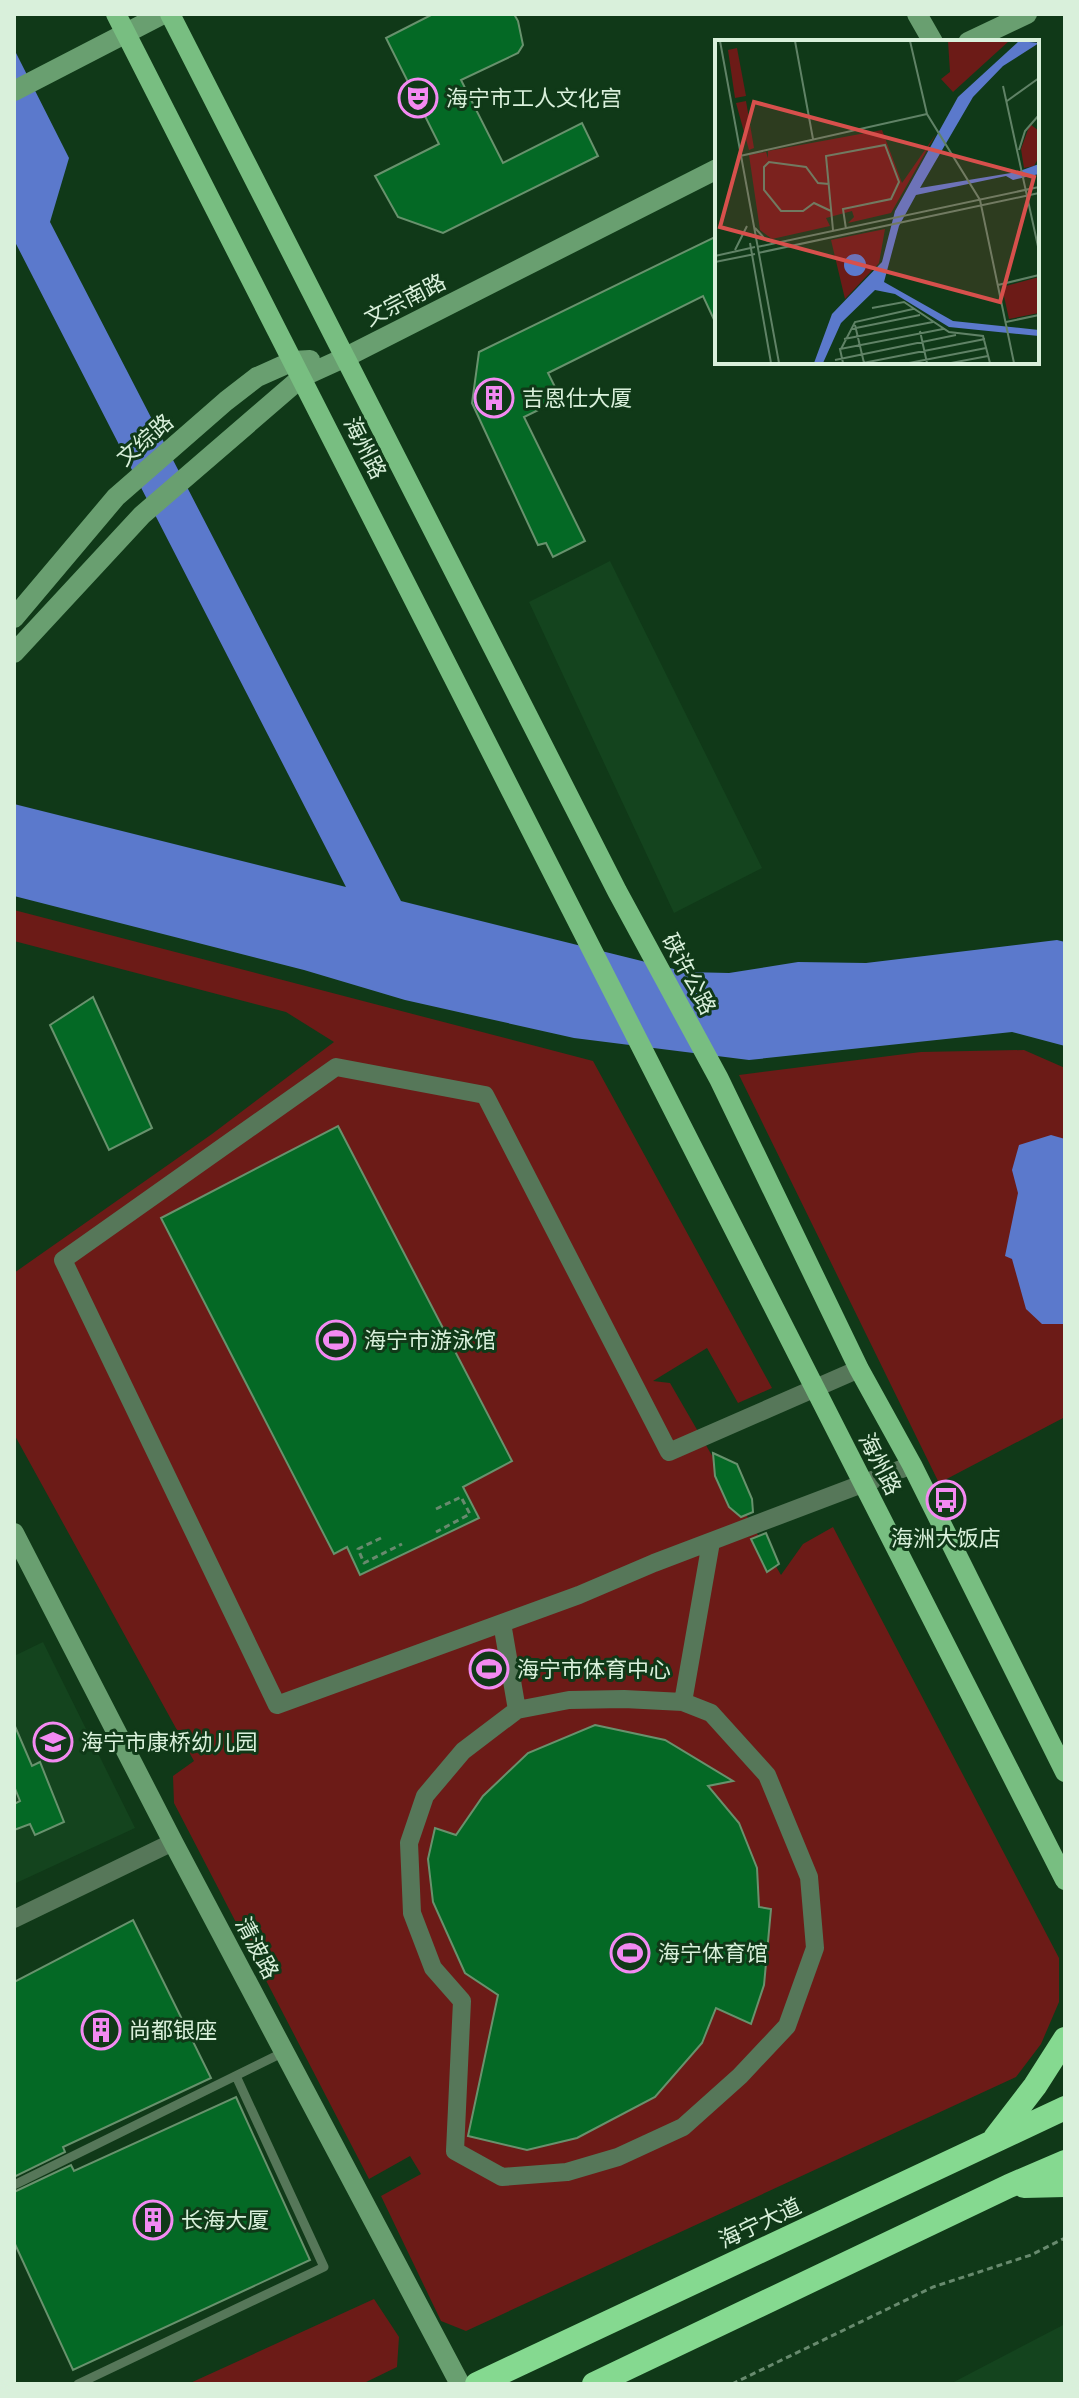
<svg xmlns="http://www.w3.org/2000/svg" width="1079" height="2398" font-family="Cabin,'Noto Sans SC',sans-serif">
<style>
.built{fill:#14441e}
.green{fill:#6c1b17}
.water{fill:#5b79cc}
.building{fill:#046925;stroke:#68926d;stroke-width:2}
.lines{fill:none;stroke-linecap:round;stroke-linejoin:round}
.path{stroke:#688a6e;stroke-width:3;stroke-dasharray:6 4;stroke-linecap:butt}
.lane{stroke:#567759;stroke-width:9}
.street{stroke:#567759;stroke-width:18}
.secondary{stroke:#699f70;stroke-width:20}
.primary{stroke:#78be81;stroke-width:20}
.highway{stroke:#85d990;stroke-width:24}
.labels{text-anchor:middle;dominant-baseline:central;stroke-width:6;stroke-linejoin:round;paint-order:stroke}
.poi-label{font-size:22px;fill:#d9f0db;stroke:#103918;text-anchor:start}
.street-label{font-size:22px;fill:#d9f0db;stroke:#103918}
.inset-road{fill:none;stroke:#608266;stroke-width:2}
.view{fill:#d7504c;fill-opacity:0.15;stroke:#d7504c;stroke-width:4}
.inset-edge{fill:none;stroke:#d9f0db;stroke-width:4}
</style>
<rect width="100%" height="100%" fill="#103918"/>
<path class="built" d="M610,561L762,868L674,913L529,602Z
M43,1642L135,1828L14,1884V1656Z
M1065,2324V2384H950Z"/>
<path class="green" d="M14,910L593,1061L772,1388L738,1403L707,1348L653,1381L670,1383L781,1575L803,1544L833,1527L1059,1958V2002L1041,2044L1016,2077L466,2331L441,2321L381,2196L421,2174L410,2156L369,2179L174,1803L173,1776L194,1761L14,1434V1273L212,1134L334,1042L286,1012L14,941Z
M1024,1050L1065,1068V1417L939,1483L739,1075L921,1052Z
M374,2299L399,2337L397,2367L362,2384H188Z"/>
<path class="water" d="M14,49L69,158L50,222L401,901L686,972L729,973L798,962L866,963L1057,940L1065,942V1046L1012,1032L749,1060L574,1038L405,1000L304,970L14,896V804L346,887L14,240Z
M1051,1135L1065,1139V1324H1042L1026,1309L1012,1259L1005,1256L1018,1193L1012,1170L1019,1145Z"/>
<path class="building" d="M433,14H514L518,21L523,45L518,53L461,80L503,163L582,123L598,156L443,233L398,217L375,176L439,144L386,38Z
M717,236V326L703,296L548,373L561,399L524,417L585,541L553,557L546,543L538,545L472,403L479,352Z
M93,997L152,1128L109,1150L50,1025Z
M338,1126L512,1461L463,1487L479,1518L360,1575L347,1547L334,1554L161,1218Z
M713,1453L737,1464L752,1499L753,1512L741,1517L729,1507L715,1476Z
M766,1533L779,1564L767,1572L751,1539Z
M14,1724L32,1766L40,1762L64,1822L35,1835L30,1824L14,1830V1804L20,1801L14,1786Z
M595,1725L665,1740L733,1781L708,1786L739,1823L757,1868L759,1907L771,1909L764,1985L751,2024L716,2008L702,2043L655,2097L577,2138L527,2150L468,2136L498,1995L465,1973L433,1902L428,1859L435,1828L456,1835L483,1796L528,1753Z
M133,1920L211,2078L63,2147L65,2152L14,2177V1982Z
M236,2097L310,2260L73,2370L14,2242V2192L71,2165L74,2171Z"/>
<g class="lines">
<path class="path" d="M436,1509L461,1497L470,1514L436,1532
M381,1538L358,1549L364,1563L402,1544
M732,2384L933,2287L1031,2255L1065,2238"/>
<path class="lane" d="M14,2185L284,2052
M78,2384L324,2267L236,2076"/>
<path class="street" d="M859,1369L669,1452L485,1095L336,1067L63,1260L277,1705L579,1595L654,1563L912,1465
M502,1623L517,1710L463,1751L425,1796L409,1843L412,1913L433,1968L462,2001L455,2151L502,2177L567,2172L618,2157L683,2127L740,2076L787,2026L815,1948L809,1877L767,1775L711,1713L683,1702L711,1542
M517,1710L569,1700L624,1699L683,1702
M14,1919L173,1842"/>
<path class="secondary" d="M917,14L933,42
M968,42L1027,14
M14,91L163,14
M14,618L116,497L226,401L257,377L293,361L310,360
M14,653L142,515L302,377L346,357L717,169
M14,1533L173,1842L460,2384"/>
<path class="primary" d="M116,14L1065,1880
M170,14L617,891L719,1079L859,1369L912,1465L1065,1772"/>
<path class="highway" d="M995,2138L1035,2086L1065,2039
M1024,2186L1065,2185
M477,2384L1065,2108
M594,2384L1009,2186L1065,2162"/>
</g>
<defs>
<symbol id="theatre-ring" viewBox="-11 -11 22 22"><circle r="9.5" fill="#103918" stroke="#f38af2" stroke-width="1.5"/><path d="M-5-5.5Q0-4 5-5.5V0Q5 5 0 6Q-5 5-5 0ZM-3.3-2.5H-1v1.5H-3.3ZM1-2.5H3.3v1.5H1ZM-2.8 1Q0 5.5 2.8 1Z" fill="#f38af2"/></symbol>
<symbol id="building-ring" viewBox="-11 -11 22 22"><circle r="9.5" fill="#103918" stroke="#f38af2" stroke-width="1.5"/><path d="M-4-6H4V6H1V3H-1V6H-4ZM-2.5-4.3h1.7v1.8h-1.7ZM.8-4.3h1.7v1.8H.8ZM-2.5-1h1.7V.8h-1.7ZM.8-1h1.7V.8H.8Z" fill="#f38af2"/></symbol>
<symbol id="stadium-ring" viewBox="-11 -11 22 22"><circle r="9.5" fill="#103918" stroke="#f38af2" stroke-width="1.5"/><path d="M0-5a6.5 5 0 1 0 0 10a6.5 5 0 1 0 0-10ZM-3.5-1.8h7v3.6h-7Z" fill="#f38af2"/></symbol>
<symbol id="bus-ring" viewBox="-11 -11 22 22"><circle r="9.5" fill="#103918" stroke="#f38af2" stroke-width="1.5"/><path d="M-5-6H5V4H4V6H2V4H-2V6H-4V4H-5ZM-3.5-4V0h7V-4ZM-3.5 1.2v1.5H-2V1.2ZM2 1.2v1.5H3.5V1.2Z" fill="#f38af2"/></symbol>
<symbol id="school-ring" viewBox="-11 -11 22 22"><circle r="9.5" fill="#103918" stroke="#f38af2" stroke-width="1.5"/><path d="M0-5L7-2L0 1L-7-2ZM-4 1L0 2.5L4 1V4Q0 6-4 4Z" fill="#f38af2"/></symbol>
</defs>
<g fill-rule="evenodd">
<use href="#theatre-ring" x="396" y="76" width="44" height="44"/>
<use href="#building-ring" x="472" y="376" width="44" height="44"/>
<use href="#stadium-ring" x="314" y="1318" width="44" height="44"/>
<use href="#bus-ring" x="924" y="1478" width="44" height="44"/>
<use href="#stadium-ring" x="467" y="1647" width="44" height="44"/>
<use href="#school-ring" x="31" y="1720" width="44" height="44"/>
<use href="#stadium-ring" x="608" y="1931" width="44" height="44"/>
<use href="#building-ring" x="79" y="2008" width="44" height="44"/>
<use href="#building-ring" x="131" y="2198" width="44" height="44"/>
</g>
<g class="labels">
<g class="poi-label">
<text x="446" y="98">海宁市工人文化宫</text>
<text x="522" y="398">吉恩仕大厦</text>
<text x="364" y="1340">海宁市游泳馆</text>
<text x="946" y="1538" text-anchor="middle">海洲大饭店</text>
<text x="517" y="1669">海宁市体育中心</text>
<text x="81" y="1742">海宁市康桥幼儿园</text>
<text x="658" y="1953">海宁体育馆</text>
<text x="129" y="2030">尚都银座</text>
<text x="181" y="2220">长海大厦</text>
</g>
<g class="street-label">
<text transform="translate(405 300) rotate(-27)">文宗南路</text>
<text transform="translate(145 440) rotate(-41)">文综路</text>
<text transform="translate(365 448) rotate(63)">海州路</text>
<text transform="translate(689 974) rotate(62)">硖许公路</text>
<text transform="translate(880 1464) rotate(63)">海州路</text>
<text transform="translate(257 1948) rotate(62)">清波路</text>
<text transform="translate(760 2223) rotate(-25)">海宁大道</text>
</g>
</g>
<g transform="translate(715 40)">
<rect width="324" height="324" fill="#103918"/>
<path d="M233,1H294L238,52L226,39L235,32ZM22,8L31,56L20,58L13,10ZM31,61L39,108L34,110L21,63ZM315,84L324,91V117L319,126L309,128L306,109ZM167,90L187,143L221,94L176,173L133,183L139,177L137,171L111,178L115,186L57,199L45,190L34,115L51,112L53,118V111ZM170,189L164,223L130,259L116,200ZM324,237V273L294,279L287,247Z" fill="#6c1b17"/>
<path d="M304,1L324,3L288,26L258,57L205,148L302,132L324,124V134L298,140L291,136L201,155L184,186L169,242L238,281L324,290V296L234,287L180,254L160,250L126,283L108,323H99L117,274L167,222L180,171L243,57ZM129 225a11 11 0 1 1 22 0a11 11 0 1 1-22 0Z" fill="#5b79cc"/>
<path class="inset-road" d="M5,1L64,323M80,1L98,99M195,1L212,74L265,160L299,323M288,46L324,211M292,61L324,38M304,110L310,91L324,75M25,116L212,74M114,144L103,143L91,127L54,122L49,127V150L66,171H88L99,163L116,171M40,188L51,200L62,203M118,190L111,116L170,105L184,142L176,159L128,169L131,189M35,203L56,323M42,207L324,147M20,210L32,186M43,213L324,153M0,216L40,207M0,222L40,214M283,245L324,235M157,268L189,262L234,292L268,296L275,323M291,282L324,275M140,285L149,323M136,289L205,275M205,291L212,323M129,299L218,282M126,309L140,282L198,269M120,320L241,295M128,323L125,309L228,289M148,323L270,299M194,323L271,308M236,323L273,316"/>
<path class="view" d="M39,62L319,137L285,262L5,187Z"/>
<rect width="324" height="324" class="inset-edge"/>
</g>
<rect width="1079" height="2398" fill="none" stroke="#d9f0db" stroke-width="32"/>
</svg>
